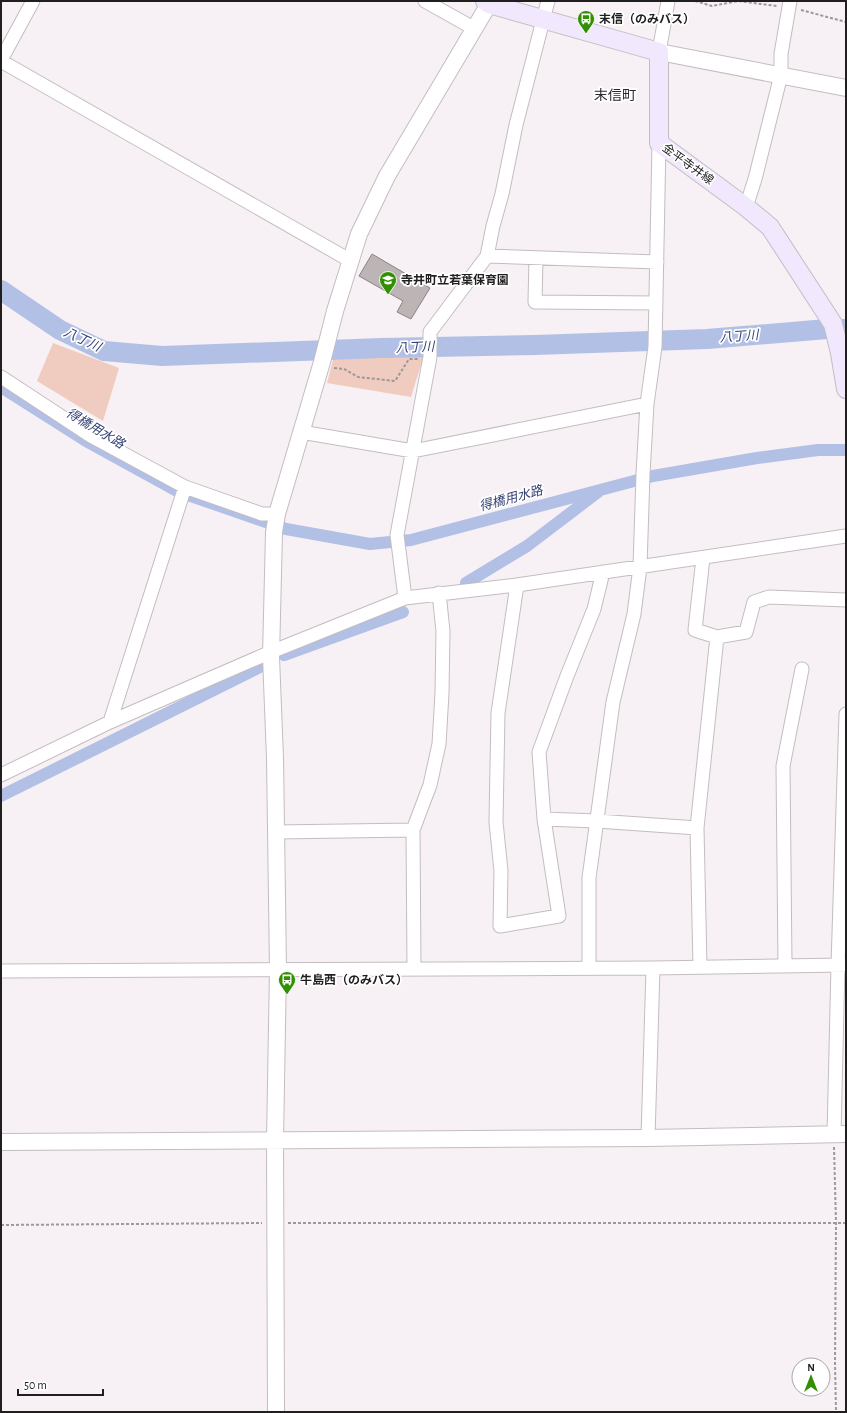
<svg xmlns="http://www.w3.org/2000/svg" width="847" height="1413" font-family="'Alegreya Sans','Noto Sans JP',sans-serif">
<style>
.green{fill:#efccbf}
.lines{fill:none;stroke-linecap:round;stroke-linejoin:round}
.canal{stroke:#b2c0e5;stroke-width:12}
.river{stroke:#b2c0e5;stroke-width:20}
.building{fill:#bcb4b5;stroke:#8a8384}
.minor-casing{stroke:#c3bdc2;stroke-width:15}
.tertiary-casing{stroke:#c3bdc2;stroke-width:18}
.secondary-casing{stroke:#c3bdc2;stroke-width:20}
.path{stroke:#9c989b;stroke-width:2;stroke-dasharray:3 2;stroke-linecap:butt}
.minor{stroke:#fff;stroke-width:13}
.tertiary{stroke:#fff;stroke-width:16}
.secondary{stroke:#f1e8fe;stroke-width:18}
.labels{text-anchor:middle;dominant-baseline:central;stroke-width:3.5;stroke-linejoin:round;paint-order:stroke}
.poi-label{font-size:12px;font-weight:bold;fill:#201e1f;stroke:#fff;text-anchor:start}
.street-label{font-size:12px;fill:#201e1f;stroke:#fff}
.water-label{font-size:13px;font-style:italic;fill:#344273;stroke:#fff}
.quarter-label{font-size:14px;fill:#2d292c;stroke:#fff}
</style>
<rect width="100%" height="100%" fill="#f7f0f5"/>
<path class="green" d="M53,343L119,368L103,421L37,381Z
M424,355L411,397L327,383L334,356Z"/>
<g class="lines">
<path class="canal" d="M1,387L86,441L177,491
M188,495L286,529L370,544L411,540L653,476L757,458L818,450H846
M466,583L527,546L598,492
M284,655L403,612
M1,796L264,665"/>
<path class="river" d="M1,290L60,330L104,351L162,356L382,348L535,345L707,339L827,329H846"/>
</g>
<path class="building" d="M372,254L430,288L411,319L397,312L403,301L359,276Z"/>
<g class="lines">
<defs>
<path id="minor" d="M425,1L475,29
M659,52L668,1
M1,60L33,1
M1,61L351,261
M746,207L755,179L781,75V54L790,1
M487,256L657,262
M536,258L535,302L656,303
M1,377L91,436L185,487L262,514H277
M301,432L413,451L647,404
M517,585L498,713L496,822L501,871L500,926L559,916L544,819L539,752L567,676L594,609L603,572
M405,598L397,535L430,357V332L487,256L493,226L502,194L516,125L548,1
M717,637L746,632L754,602L769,597L846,600
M110,722L185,487
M1,775L110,722L271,652L405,598L517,585L846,536
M544,819L597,821L697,828
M276,832L413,830
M785,965L783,766L802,669
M589,967V878L613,702L634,614L640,567L643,474L647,404L655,347L659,143
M700,967L697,828L717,637L695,630L703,558
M414,969L413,830L430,785L439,744L442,693L443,631L439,593
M1,971L653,968L846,965
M834,1135L838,965L846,714
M648,1138L653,968"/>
<path id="tertiary" d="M659,52L846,88
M1,1142L648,1138L846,1134
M276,1412L275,1140L278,969L275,758L271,657L274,532L277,514L322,362L335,311L359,234L387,176L489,4"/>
<path id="secondary" d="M485,1L489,4L659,52V143L746,207L770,227L833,324L840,353L846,389"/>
</defs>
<use href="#minor" class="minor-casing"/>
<use href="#tertiary" class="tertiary-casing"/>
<use href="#secondary" class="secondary-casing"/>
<path class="path" d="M695,1L712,6L738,1L777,6
M801,10L846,22
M334,368L344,369L358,377L395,381L409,359H418
M834,1147L836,1223L835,1363L836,1412
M288,1223H846
M1,1225L262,1223"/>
<use href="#minor" class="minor"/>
<use href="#tertiary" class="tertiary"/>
<use href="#secondary" class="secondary"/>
</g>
<defs>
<symbol id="bus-pin" viewBox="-11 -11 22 30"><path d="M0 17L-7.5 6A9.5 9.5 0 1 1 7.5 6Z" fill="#328f03" stroke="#fff"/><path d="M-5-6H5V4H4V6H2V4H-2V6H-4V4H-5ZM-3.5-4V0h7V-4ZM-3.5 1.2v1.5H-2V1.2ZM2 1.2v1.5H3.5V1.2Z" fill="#fff"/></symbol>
<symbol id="school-pin" viewBox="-11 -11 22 30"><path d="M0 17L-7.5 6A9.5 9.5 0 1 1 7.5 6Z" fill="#328f03" stroke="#fff"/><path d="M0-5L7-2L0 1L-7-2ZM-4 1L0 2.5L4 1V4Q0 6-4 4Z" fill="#fff"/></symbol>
</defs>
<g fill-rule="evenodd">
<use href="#bus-pin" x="576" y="9" width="20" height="27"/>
<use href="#school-pin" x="378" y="270" width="20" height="27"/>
<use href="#bus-pin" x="277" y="970" width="20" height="27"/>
</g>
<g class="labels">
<g class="poi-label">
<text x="599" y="19">末信（のみバス）</text>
<text x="401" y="280">寺井町立若葉保育園</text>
<text x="300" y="980">牛島西（のみバス）</text>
</g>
<g class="street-label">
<text transform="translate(688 164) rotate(36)">金平寺井線</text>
</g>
<g class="water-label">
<text transform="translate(739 337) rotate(-4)">八丁川</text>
<text transform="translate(82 340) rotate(25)">八丁川</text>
<text transform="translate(415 348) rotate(-2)">八丁川</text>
<text transform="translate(95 429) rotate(31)">得橋用水路</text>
<text transform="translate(511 499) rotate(-15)">得橋用水路</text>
</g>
<g class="quarter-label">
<text x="615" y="96">末信町</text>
</g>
</g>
<rect width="847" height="1413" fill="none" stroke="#201e1f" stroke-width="4"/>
<g transform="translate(811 1377)"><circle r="19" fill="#ffffff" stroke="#a6a5a5"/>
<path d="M0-3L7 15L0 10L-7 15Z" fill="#328f03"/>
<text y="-6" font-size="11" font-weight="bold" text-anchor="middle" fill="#201e1f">N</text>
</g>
<path d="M18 1389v6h85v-6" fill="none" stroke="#201e1f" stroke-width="2"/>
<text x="24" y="1389" font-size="12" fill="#201e1f" stroke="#ffffff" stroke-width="3" paint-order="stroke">50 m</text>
</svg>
